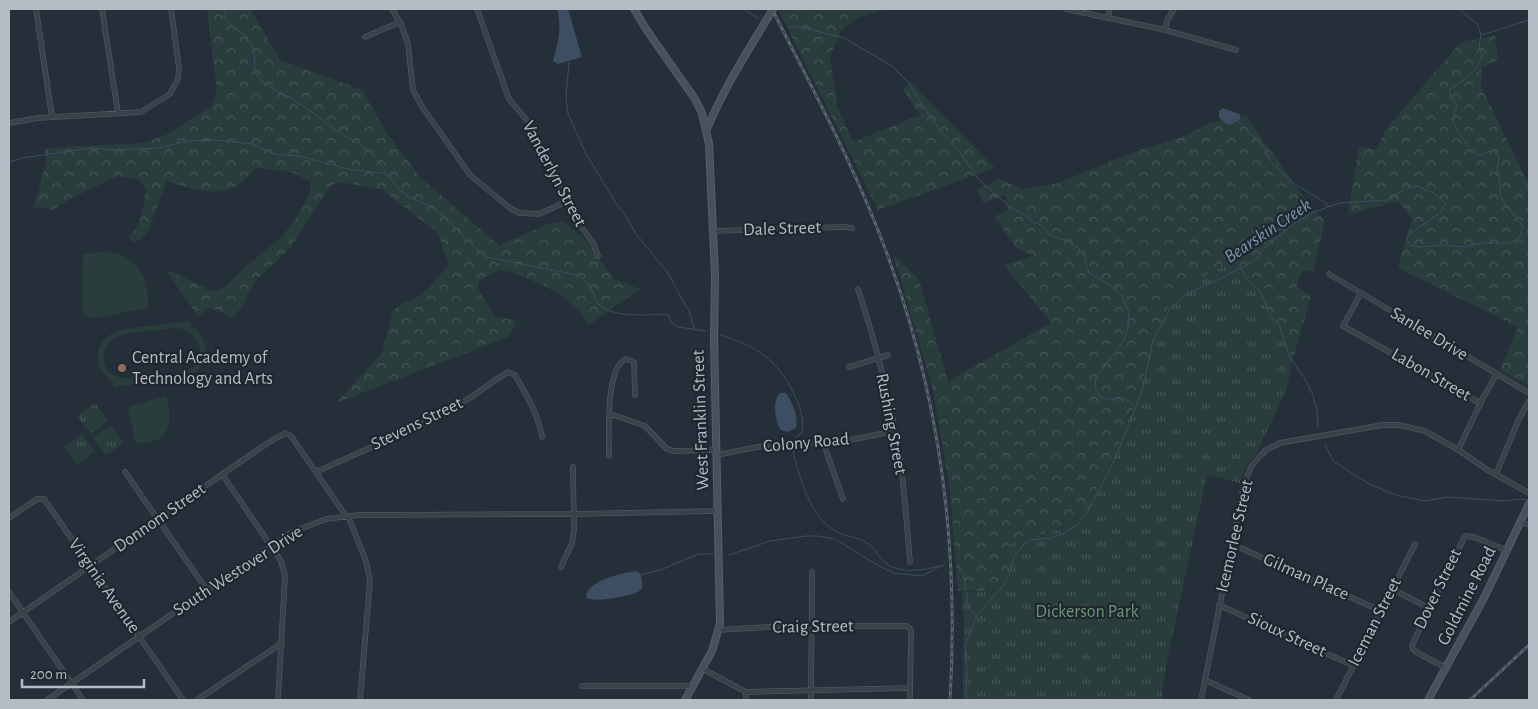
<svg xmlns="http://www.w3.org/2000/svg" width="1538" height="709" font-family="'Alegreya Sans',sans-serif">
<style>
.grass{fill:#2a3d3d;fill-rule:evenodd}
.forest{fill:url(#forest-crowns)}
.park{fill:url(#park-tufts)}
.water{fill:#3d4d62}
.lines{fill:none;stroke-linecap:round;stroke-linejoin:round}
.stream{stroke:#3d4d62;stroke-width:1}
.street-casing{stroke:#575f69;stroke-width:5.5}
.secondary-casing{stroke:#575f69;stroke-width:8}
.street{stroke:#39414b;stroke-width:4.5}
.secondary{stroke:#47505d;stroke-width:6}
.rail-casing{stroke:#5b6571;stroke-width:3}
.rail{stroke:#1e2630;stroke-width:1;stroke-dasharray:4;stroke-linecap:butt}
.education-dot{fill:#8d6e63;stroke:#1e2630;stroke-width:2}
.labels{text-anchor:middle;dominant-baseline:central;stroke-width:4.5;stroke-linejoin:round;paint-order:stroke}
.street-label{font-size:18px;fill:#b5bcc6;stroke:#1e2630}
.poi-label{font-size:18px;fill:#b5bcc6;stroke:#1e2630;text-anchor:start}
.park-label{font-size:18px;fill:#6e9576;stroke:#1e2630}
.water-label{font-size:19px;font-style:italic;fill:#7f93ab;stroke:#1e2630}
</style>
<defs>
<pattern id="forest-crowns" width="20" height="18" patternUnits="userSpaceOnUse" patternTransform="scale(1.25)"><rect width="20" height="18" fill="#2a3d3d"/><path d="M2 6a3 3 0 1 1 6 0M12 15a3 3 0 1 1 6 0" fill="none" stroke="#475758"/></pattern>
<pattern id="park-tufts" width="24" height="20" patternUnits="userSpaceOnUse" patternTransform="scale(1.25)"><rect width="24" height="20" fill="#2a3d3d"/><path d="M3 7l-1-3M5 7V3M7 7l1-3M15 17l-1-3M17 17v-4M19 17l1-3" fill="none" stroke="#475758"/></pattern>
</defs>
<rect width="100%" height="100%" fill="#252f3a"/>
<path class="grass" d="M97,252C135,251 149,273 148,308C129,311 110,316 91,318L83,312L82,294L83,254Z
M190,321L191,325C214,340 209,374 181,379L114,387L113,383C89,365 94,336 124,329ZM177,328C205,331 209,368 181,373C161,375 100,392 104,355C105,347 109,341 116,337C128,331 162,330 177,328Z
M166,396C174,424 170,445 136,443L128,409L130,406Z"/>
<path class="forest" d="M207,9H250L280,60L362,90L386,132L421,178L499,245L548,224L563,222L585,239L615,280L640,289L589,325C574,300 547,285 520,276C516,274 510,271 506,271C498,269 487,276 480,280L477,288L495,317L515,320L516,323L508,337L336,403L382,353L393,310L402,304L422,295L449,265L438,233L381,189L340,182L331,185L291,247L254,282L242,306L233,318L219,311L210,308L198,316L165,269L213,291L222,289L243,269L282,237L303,207L311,189L310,181L291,172L256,168C248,176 239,187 228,190C208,195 186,187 167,181L148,231L141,240L133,242L129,237C142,224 144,207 146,189L138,179L117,176L68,200L53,210L40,207L34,208L46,162L45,148L143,143L166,135L211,107L217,90Z
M778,9H885L856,18L840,32L830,57L837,106L853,142L920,115L903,89L910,82L995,168L878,210Z
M1495,36L1498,60L1482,67L1481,86L1526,179L1529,180V386L1500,370L1518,327L1398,268L1412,219L1398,201L1348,215L1359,146L1376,150L1386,129L1461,42Z
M1246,116L1304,197L1325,221L1313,272L1303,270L1296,287L1311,296L1293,359L1280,337L1272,315L1151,340L1141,388L1113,459L1082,515L1069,525L1036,536L1010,546C1008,564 1008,578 996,591H958L950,490L933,390L893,254L919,280L948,381L1051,323L1004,265L1033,256L1015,247L995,216L1009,211L1005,195L983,203L977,189L999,179L1024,189L1058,183L1134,152L1187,135L1209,123Z"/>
<path class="park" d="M1235,261L1272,315L1280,337L1293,359L1286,391L1257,452L1245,469L1240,483L1207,474L1166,666L1161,700H963L964,627L962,592L996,591C1008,578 1008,564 1009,547L1027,533L1036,536L1069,526L1082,515L1113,459L1141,388L1151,340L1167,309L1184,285Z
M95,403L108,421L90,434L77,416Z
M111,425L123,443L106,455L93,438Z
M82,434L94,451L77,465L64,447Z"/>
<path class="water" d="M557,9H568L582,57L558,64L553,61C558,44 562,26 557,9Z
M1223,108L1240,114V119C1231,127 1226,126 1219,117V111Z
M780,393H786C792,402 799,417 796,428L788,432L781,430C775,422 772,400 780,393Z
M637,571L641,575C641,579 644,586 641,590C634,596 594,603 587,598L586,594C593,579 622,573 637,571Z"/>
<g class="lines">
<path class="stream" d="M226,9L224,14L225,19C234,31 249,33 253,48C257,60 250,71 261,80C271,90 285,94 297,102C311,110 323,121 337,131C346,137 357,142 366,149C381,160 387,177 400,190C410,200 425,202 436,210C454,223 467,243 486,257L578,275C593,284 590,290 598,303C609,318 649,315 665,314L668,315L671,322L678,327L706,331
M744,9L759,19
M789,27H800L844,38L892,66L908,82L919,100L939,129L959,151L979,180L1009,206L1029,218L1032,222L1039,224L1050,235L1067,241L1078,248L1083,254L1089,273L1110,285L1122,296L1129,312L1128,329L1124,340L1096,377L1095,388L1100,397C1114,403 1123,392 1134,406
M1482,35L1529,20
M569,62L566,97L568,114L585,152L617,205L623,212L637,235L668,273L685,305L689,310L694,329
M1238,121L1263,146L1269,158L1275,166L1293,183L1326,203L1327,206
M9,162L22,158L91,148L115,150L159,148L186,141L215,140L253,144L274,154L299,156L352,170L383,173L389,177
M1242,269L1247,280L1260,291L1270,315L1280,327L1290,358L1304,377L1312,393L1317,410L1318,427
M721,335C737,341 753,346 766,357C784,370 807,410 802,432L793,441
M1325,444L1333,461L1369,484L1396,495L1425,501L1448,497L1504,501L1521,499L1529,500
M792,445C796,469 810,516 832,529C842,536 856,536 867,543C875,547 876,554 882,560C898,576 925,570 944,565
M729,555L770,541L806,536H818L835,539L879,566L894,573L922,576L941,566
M958,565L963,572L969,610L977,615
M641,575L663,569L698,554H713
M966,700L967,672L965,645L977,615L1002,587L1009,575L1014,557L1024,544L1030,540L1051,538L1065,533L1078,524L1087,513L1115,459L1142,391L1153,340L1170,309L1188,293L1216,281L1252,262L1260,256V253L1269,244L1295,223L1312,213L1328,207L1340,203L1388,200L1407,188L1417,186L1434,193L1446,204L1441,212L1408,235L1407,240L1410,245L1420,247L1444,245L1465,247L1479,243H1509L1519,237L1522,230V225L1503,202L1500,194V181L1497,170L1499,156L1493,150L1480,155C1470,151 1454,130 1453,118C1453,115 1456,110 1457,106L1450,95V89C1464,80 1476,74 1482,56L1479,45L1481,35L1478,25L1459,9"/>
<defs>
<path id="street" d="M36,9L52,117
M102,9L118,113
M392,9L401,24L408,44L413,90L421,105L470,175L510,208L519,213L539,214L566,202
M477,9L509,99L530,124L574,217L593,243L598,256
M1066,9L1165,30L1236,50
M1108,18L1110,9
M1165,30L1167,21L1174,9
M365,37L400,22
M9,123L38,118L141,112L170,94L178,79L179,68L171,9
M713,231L845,227L852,228
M1329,274L1529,393
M858,289C876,344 891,402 900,459C905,493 907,528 910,562
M1361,293L1343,326L1480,403
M849,367L888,355
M611,414L645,426L667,449L674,451L717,450
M823,442L843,499
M1458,450L1482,400L1496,375
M717,455L768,445L840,442L895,431
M609,456C609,436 605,368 626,359L632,361L634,363L635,395
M125,472L207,590
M316,472C362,451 409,432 453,408C473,398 489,383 508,372L515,375C527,396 538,413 542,437
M222,474L281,561L285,576L278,700
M1496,474L1519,419L1529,401
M348,516L366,561L370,581L360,700
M9,518L37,499H44L183,700
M1521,522L1529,525
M1232,544L1381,611
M561,567L572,543L574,529L573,467
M1392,589L1429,608
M9,592L83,700
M1219,605L1354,666
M9,622L240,462L274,439L286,433L291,436L346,516
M719,630L784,626H907L911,630L910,700
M1446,668L1416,652L1413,649L1412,645L1465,536L1474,537L1508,551
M703,669L746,692L910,688
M1205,680L1249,700
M582,686H693
M746,692V700
M47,700L290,533L326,519L358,515L574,514L718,511
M197,700L282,643
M811,700L812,572
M1201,700L1244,484L1251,467L1260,456L1266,450L1280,443L1382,425H1399L1425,431L1460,451L1486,469L1529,493
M1336,700L1415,544"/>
<path id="secondary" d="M634,9L648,32L695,99L702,113L709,144L715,276L714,338L720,624L712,651L685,700
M707,129C724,87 750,48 773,9
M1428,700L1484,598L1529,504"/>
</defs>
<use href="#street" class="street-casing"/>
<use href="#secondary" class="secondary-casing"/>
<use href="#street" class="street"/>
<use href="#secondary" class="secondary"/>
<defs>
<path id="rail" d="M772,9C814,92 859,174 890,262C941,403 959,551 950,700
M1470,700L1529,645"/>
</defs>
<use href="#rail" class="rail-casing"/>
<use href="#rail" class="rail"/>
</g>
<circle class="education-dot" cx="122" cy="368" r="5"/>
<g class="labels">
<g class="street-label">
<text transform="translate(554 174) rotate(62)">Vanderlyn Street</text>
<text transform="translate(782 229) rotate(-2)">Dale Street</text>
<text transform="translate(1429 334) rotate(31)">Sanlee Drive</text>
<text transform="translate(1431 375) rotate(30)">Labon Street</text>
<text transform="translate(701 420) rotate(-92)">West Franklin Street</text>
<text transform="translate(417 424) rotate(-26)">Stevens Street</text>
<text transform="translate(891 424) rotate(79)">Rushing Street</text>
<text transform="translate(806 443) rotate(-5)">Colony Road</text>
<text transform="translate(160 518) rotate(-35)">Donnom Street</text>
<text transform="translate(1235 536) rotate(-77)">Icemorlee Street</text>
<text transform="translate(238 571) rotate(-33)">South Westover Drive</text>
<text transform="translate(1306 577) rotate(24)">Gilman Place</text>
<text transform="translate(104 586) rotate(55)">Virginia Avenue</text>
<text transform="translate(1438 589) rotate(-64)">Dover Street</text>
<text transform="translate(1467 596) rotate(-63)">Goldmine Road</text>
<text transform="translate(1375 622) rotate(-63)">Iceman Street</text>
<text transform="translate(813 627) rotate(-1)">Craig Street</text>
<text transform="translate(1287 635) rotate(25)">Sioux Street</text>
</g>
<g class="poi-label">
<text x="132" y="358">Central Academy of<tspan x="132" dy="21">Technology and Arts</tspan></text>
</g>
<g class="park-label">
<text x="1087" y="612">Dickerson Park</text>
</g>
<g class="water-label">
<text transform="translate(1268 231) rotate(-34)">Bearskin Creek</text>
</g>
</g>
<rect width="1538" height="709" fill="none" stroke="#b5bcc6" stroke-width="20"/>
<path d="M22 679v8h122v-8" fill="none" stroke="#b5bcc6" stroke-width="2.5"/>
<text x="30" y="679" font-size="15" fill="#b5bcc6" stroke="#1e2630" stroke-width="4" paint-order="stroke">200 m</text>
</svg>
